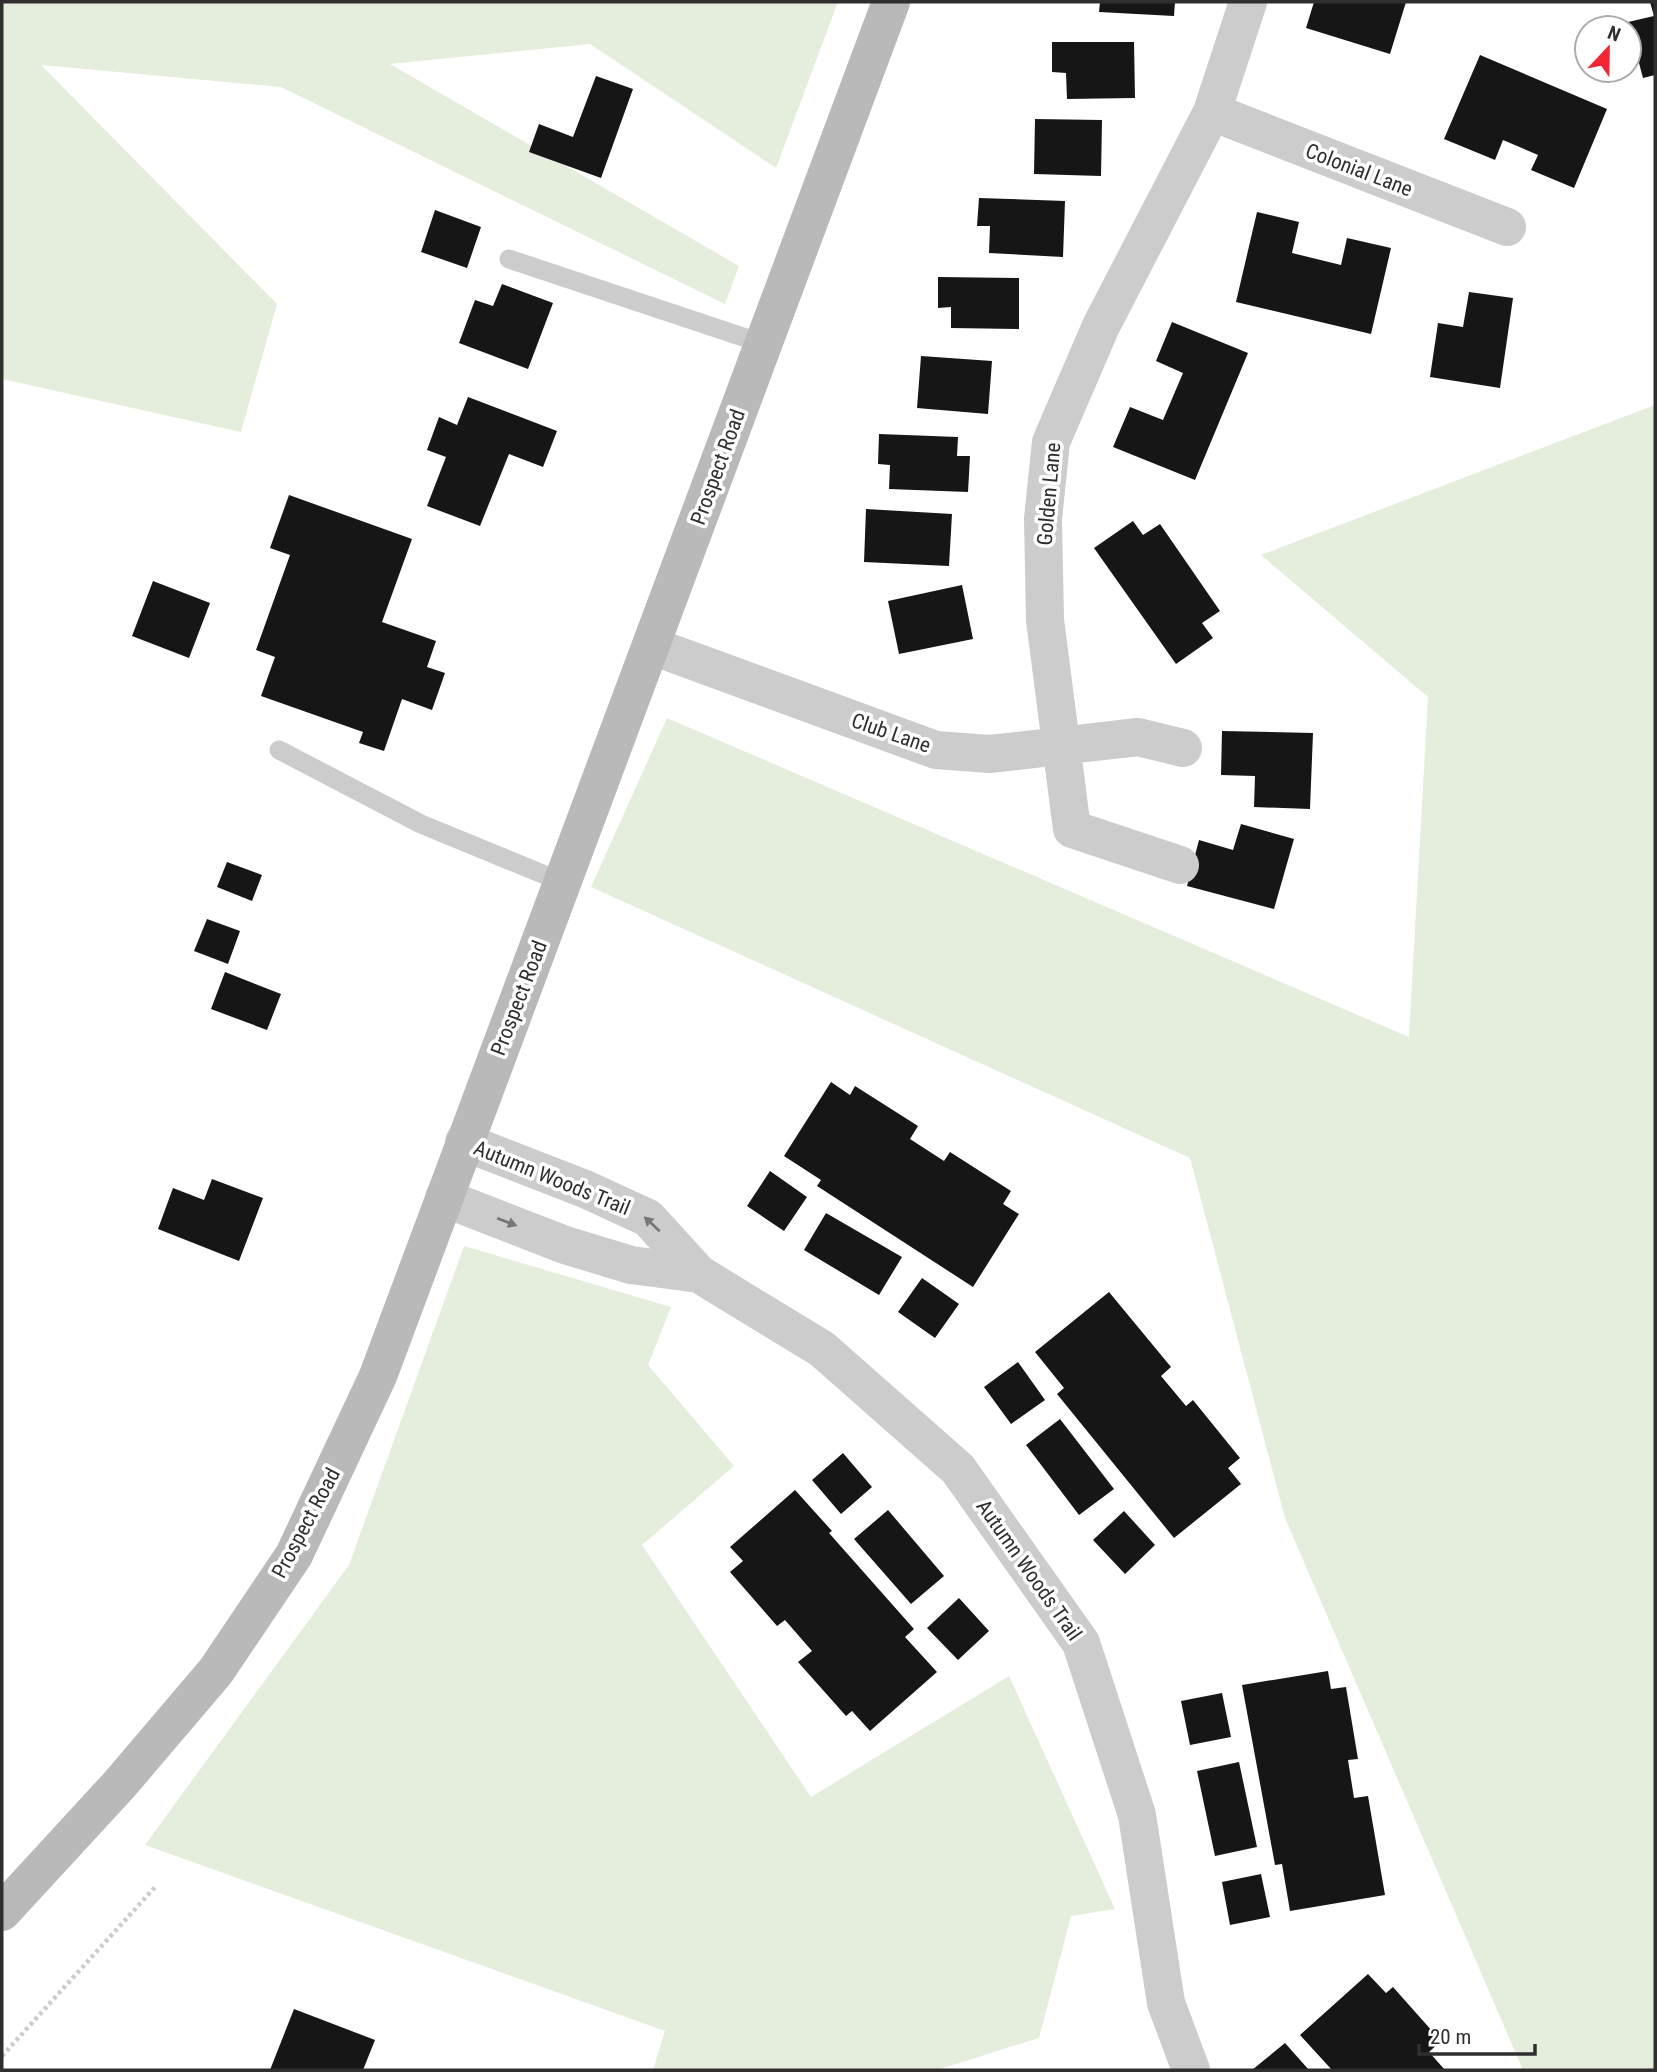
<svg xmlns="http://www.w3.org/2000/svg" width="1657" height="2072" font-family="'Roboto Condensed',sans-serif">
<style>
.green{fill:#e5eedc}
.building{fill:#161616}
.lines{fill:none;stroke-linecap:round;stroke-linejoin:round}
.path{stroke:#ccc;stroke-width:4.5;stroke-dasharray:3.5 3.5;stroke-linecap:butt}
.service{stroke:#ccc;stroke-width:19}
.minor{stroke:#ccc;stroke-width:38}
.secondary{stroke:#b9b9b9;stroke-width:38}
.oneway{fill:#767676}
.labels{text-anchor:middle;dominant-baseline:central;stroke-width:7;stroke-linejoin:round;paint-order:stroke}
.street-label{font-size:21px;fill:#2f2f2f;stroke:#fff}
</style>
<rect width="100%" height="100%" fill="#fff"/>
<path class="green" d="M2,2H838L776,168L590,44L390,64L739,266L725,304L281,87L41,65L277,304L241,432L2,379Z
M1655,405V2070H1523L1285,1518L1190,1158L591,887L667,718L1409,1037L1428,697L1261,555Z
M464,1246L671,1307L648,1365L734,1466L642,1545L811,1797L1009,1676L1115,1909L1071,1916L1039,2038L937,2070H653L665,2031L145,1845L349,1565Z"/>
<path class="building" d="M1100,2H1175L1174,16L1099,12Z
M1314,2H1406L1390,54L1306,28Z
M1650,2H1655V75L1643,78L1628,22L1654,16Z
M1052,42H1134L1135,98L1067,99L1066,73L1052,72Z
M1480,55L1607,109L1574,188L1531,170L1538,155L1503,140L1495,160L1444,139Z
M596,76L633,89L601,178L529,152L539,124L573,137Z
M1035,119L1102,120L1101,176L1034,174Z
M979,198L1065,201L1063,257L989,253L990,226H977Z
M435,210L481,227L467,268L421,252Z
M1257,212L1299,222L1292,253L1341,265L1347,238L1391,248L1371,334L1236,302Z
M938,277L1019,278V329L951,328V307L938,308Z
M502,284L553,303L528,369L459,343L475,300L493,306Z
M1469,292L1513,298L1500,388L1430,377L1438,323L1463,327Z
M1172,322L1248,353L1195,480L1113,447L1130,407L1163,420L1183,373L1156,361Z
M921,356L992,361L988,414L917,408Z
M468,397L557,431L543,467L509,454L480,526L427,506L446,457L427,450L439,417L457,425Z
M879,434L958,437L957,456H970L968,492L889,489L890,465L878,464Z
M289,495L412,539L382,622L436,641L427,667L445,673L432,710L402,699L384,751L359,743L363,732L261,696L275,657L256,650L290,555L270,548Z
M866,509L952,514L949,566L864,562Z
M1133,521L1143,535L1160,524L1220,611L1202,623L1213,638L1176,664L1094,548Z
M153,581L210,603L189,658L132,636Z
M962,585L973,639L899,654L888,601Z
M1222,731L1313,733L1310,809L1254,807L1255,776L1221,775Z
M1241,824L1294,839L1274,909L1187,886L1199,840L1233,850Z
M227,862L262,875L252,901L217,887Z
M207,919L240,931L228,964L194,951Z
M225,972L281,994L267,1030L211,1009Z
M831,1082L850,1095L855,1086L918,1126L910,1139L944,1161L950,1152L1011,1191L1003,1204L1019,1214L973,1287L817,1186L821,1180L784,1156Z
M770,1171L807,1197L784,1231L747,1206Z
M212,1179L263,1198L239,1261L158,1229L173,1188L204,1200Z
M826,1213L902,1257L879,1295L804,1250Z
M922,1278L959,1304L935,1338L898,1312Z
M1109,1292L1171,1367L1161,1376L1186,1406L1193,1400L1240,1458L1228,1468L1241,1484L1174,1538L1057,1394L1064,1388L1035,1352Z
M1018,1362L1045,1400L1011,1424L984,1387Z
M1060,1419L1114,1489L1079,1515L1026,1445Z
M843,1453L872,1487L841,1514L812,1480Z
M795,1490L832,1531L829,1533L914,1629L905,1637L937,1672L870,1731L852,1711L846,1716L798,1662L812,1651L785,1620L777,1626L730,1572L743,1561L730,1547Z
M888,1510L944,1576L911,1604L854,1539Z
M1124,1511L1155,1545L1125,1574L1093,1540Z
M959,1598L989,1631L958,1660L927,1628Z
M1328,1671L1331,1689L1346,1687L1358,1759L1348,1760L1354,1798L1368,1796L1385,1895L1290,1911L1282,1864L1275,1865L1242,1685Z
M1222,1693L1231,1737L1190,1745L1181,1701Z
M1239,1762L1257,1847L1215,1856L1197,1771Z
M1261,1874L1270,1917L1230,1925L1222,1882Z
M1368,1974L1386,1993L1393,1987L1441,2041L1429,2052L1445,2070H1332L1300,2035Z
M294,2009L375,2040L363,2070H270Z
M1285,2043L1309,2070H1252Z"/>
<g class="lines">
<path class="path" d="M2,2056L156,1886"/>
<path class="service" d="M509,259L764,344
M279,750L421,824L562,882"/>
<path class="minor" d="M1212,112L1507,227
M652,646L936,750L990,754L1138,737L1183,748
M1180,865L1072,829L1045,620L1043,519L1051,442L1101,326L1212,112L1248,2
M464,1142L585,1189L648,1218L699,1274L822,1349L958,1469L1081,1643L1137,1815L1166,2003L1191,2070
M444,1198L565,1245L631,1265L699,1274"/>
<path class="secondary" d="M2,1912L119,1785L216,1671L294,1555L378,1376L891,2"/>
</g>
<defs><path id="oneway-solid" d="M-6-.8H1V-3.2L6.5 0L1 3.2V.8H-6Z" transform="scale(1.75)"/></defs>
<g class="oneway">
<use href="#oneway-solid" transform="translate(507 1222) rotate(21)"/>
<use href="#oneway-solid" transform="translate(652 1224) rotate(-137)"/>
</g>
<g class="labels">
<g class="street-label">
<text transform="translate(1359 170) rotate(21)">Colonial Lane</text>
<text transform="translate(718 467) rotate(-70)">Prospect Road</text>
<text transform="translate(1049 494) rotate(-85)">Golden Lane</text>
<text transform="translate(891 733) rotate(19)">Club Lane</text>
<text transform="translate(519 998) rotate(-69)">Prospect Road</text>
<text transform="translate(552 1178) rotate(22)">Autumn Woods Trail</text>
<text transform="translate(306 1523) rotate(-62)">Prospect Road</text>
<text transform="translate(1029 1570) rotate(55)">Autumn Woods Trail</text>
</g>
</g>
<rect width="1657" height="2072" fill="none" stroke="#2f2f2f" stroke-width="7"/>
<g transform="translate(1608 49) rotate(22)"><circle r="33" fill="#ffffff" stroke="#acacac" stroke-width="2"/>
<path d="M0-5L12 26L0 18L-12 26Z" fill="#f32531"/>
<text y="-10" font-size="19" font-weight="bold" text-anchor="middle" fill="#2f2f2f">N</text>
</g>
<path d="M1419 2044v10h116v-10" fill="none" stroke="#2f2f2f" stroke-width="3.5"/>
<text x="1430" y="2044" font-size="21" fill="#2f2f2f" stroke="#ffffff" stroke-width="5" paint-order="stroke">20 m</text>
</svg>
